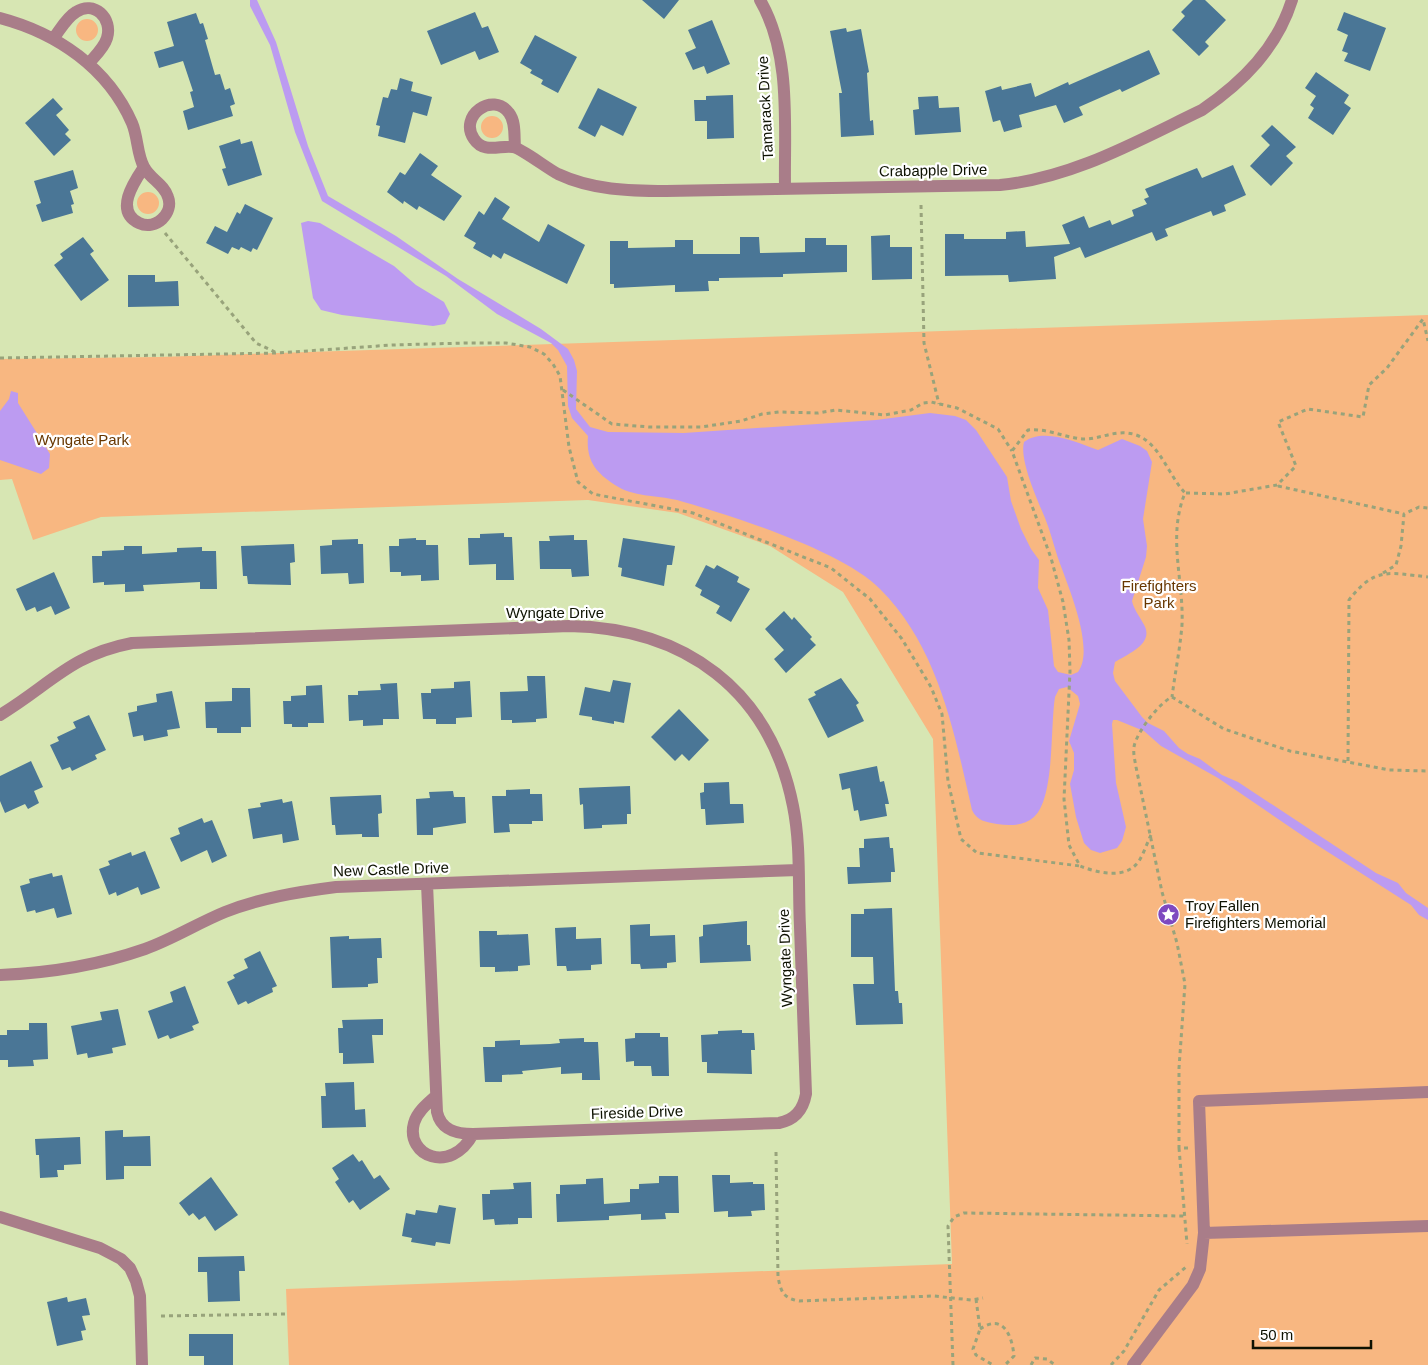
<svg xmlns="http://www.w3.org/2000/svg" width="1428" height="1365" font-family="Helvetica,sans-serif">
<style>
.green{fill:#f8b781}
.water{fill:#bc9bf1}
.building{fill:#4a7696}
.lines{fill:none;stroke-linecap:round;stroke-linejoin:round}
.path{stroke:#98a37b;stroke-width:3;stroke-dasharray:4 4;stroke-linecap:butt}
.minor{stroke:#a97d89;stroke-width:12}
.labels{text-anchor:middle;dominant-baseline:central;stroke-width:4.5;stroke-linejoin:round;paint-order:stroke}
.street-label{font-size:15px;fill:#0e1202;stroke:#fff}
.park-label{font-size:15px;fill:#683700;stroke:#fff}
.poi-label{font-size:15px;fill:#0e1202;stroke:#fff;text-anchor:start}
</style>
<rect width="100%" height="100%" fill="#d7e6b3"/>
<path class="green" d="M76 30a11 11 0 1 1 22 0a11 11 0 1 1-22 0Z
M481 127a11 11 0 1 1 22 0a11 11 0 1 1-22 0Z
M137 203a11 11 0 1 1 22 0a11 11 0 1 1-22 0Z
M1428,315V1365H289L286,1289L952,1264L933,739L843,592L770,546L678,513L588,500L101,517L33,540L12,479L0,480V359L159,357Z"/>
<path class="water" d="M250,0H257L276,42L308,146L328,196L396,236L458,279L541,329L568,349L574,360L577,371L576,409L590,427L608,432L684,433L876,420L930,413L955,416L966,420L976,430L1007,477L1011,501L1021,529L1031,549L1039,560L1038,588L1048,610L1054,666L1058,672L1071,675L1078,672C1096,648 1066,582 1057,555C1053,543 1050,530 1045,518C1038,501 1019,460 1024,442C1044,427 1078,443 1098,450L1122,439L1140,446L1147,451L1152,462L1143,519L1147,546L1146,557L1132,601C1134,610 1139,615 1143,623C1156,643 1129,653 1115,662L1113,673L1115,681L1142,717L1148,723L1164,731L1179,748L1188,754L1200,759L1222,775L1238,782L1376,873L1398,883L1406,893L1428,908V920L1419,915L1411,905L1306,838L1218,778L1161,746L1144,731L1117,720H1113L1112,724L1116,783L1126,827L1122,841L1117,848L1100,853L1091,850L1084,843L1076,817L1070,784L1074,770V753L1069,741L1080,704L1078,696L1067,687L1059,689L1055,697C1050,727 1055,798 1034,817C1024,826 1010,826 997,824C986,822 977,821 972,810C954,732 939,648 880,589C843,551 730,515 677,500C656,495 633,497 615,485C595,472 586,460 588,436L572,418L568,406L567,366L558,350L551,343L497,314L446,276L322,201L295,132L270,45L250,6Z
M308,221L320,223L394,266L416,285L444,302L450,314L445,324L433,326L342,315L321,310L313,298L301,223Z
M11,391L18,393V403L50,454L49,468L41,474L0,460V411L9,399Z"/>
<path class="building" d="M642,0H679L664,19Z
M1193,0H1205L1226,20L1205,42L1209,46L1199,56L1172,30L1185,16L1181,12Z
M475,12L482,28L488,26L499,52L479,60L475,51L441,65L427,31Z
M1344,12L1386,28L1370,71L1344,61L1348,53L1342,51L1348,35L1337,30Z
M196,13L200,24L203,23L208,39L205,40L215,75L220,74L225,90L230,88L235,104L230,106L233,116L188,130L183,111L194,107L190,92L193,91L183,61L159,68L154,52L174,46L167,22Z
M712,20L730,64L707,74L704,66L693,70L685,53L696,48L688,30Z
M846,28L847,32L861,29L869,72L867,73L870,121L873,120L874,135L841,137L839,93H842L830,31Z
M535,35L577,57L558,93L541,84L543,80L530,73L532,70L520,63Z
M1149,50L1160,74L1122,92L1120,89L1079,107L1083,115L1064,123L1056,105L1019,115L1022,127L1004,132L1000,120L993,122L985,91L1001,86L1002,90L1031,83L1035,97L1068,82L1069,85Z
M1316,72L1349,95L1344,103L1351,108L1333,135L1308,118L1314,108L1310,105L1316,96L1305,88Z
M400,78L413,82L411,91L432,97L427,116L413,112L405,143L378,136L380,126L376,125L383,97L388,98L391,89L397,90Z
M598,88L637,107L623,136L601,125L595,137L578,128Z
M733,95L734,138L707,139V121H695L694,100H706V96Z
M938,96L939,108L959,107L961,132L915,135L913,110L919,109L918,97Z
M53,98L63,109L56,115L69,130L65,134L71,140L54,156L25,123Z
M1272,125L1296,147L1286,156L1293,163L1271,186L1250,166L1270,145L1261,136Z
M240,139L241,144L252,141L262,175L228,186L222,169L226,168L219,146Z
M420,153L438,166L431,175L462,196L444,221L419,206L417,210L404,201L403,204L387,192L400,172L405,175Z
M1233,165L1246,195L1224,205L1226,211L1213,216L1211,211L1165,229L1168,236L1156,241L1152,232L1085,258L1080,247L1054,257L1056,279L1009,282L1008,275L945,276V234H964V239H1006V232L1025,231L1026,247L1070,244L1062,225L1084,216L1089,228L1110,220L1112,225L1134,216L1132,210L1147,204L1144,199L1149,197L1145,189L1197,168L1202,178Z
M73,170L78,188L70,191L74,204L71,205L73,213L42,222L36,205L41,203L34,181Z
M495,197L510,207L502,219L539,242L548,224L585,245L567,284L504,253L501,259L493,254L491,258L473,248L476,243L464,236L479,211L484,215Z
M245,204L273,218L257,250L253,248L251,252L241,247L239,250L232,247L228,254L206,243L215,226L227,232L237,212L240,214Z
M890,235V247H912V279L872,280L871,236Z
M83,237L94,251L90,254L109,280L81,301L54,265L63,258L60,254Z
M740,237H759L760,253L805,252V238H826V245H847V272L783,274V277L719,278V281H708L709,291L675,292V285L614,288V284H610V241H628V248L675,247V240H693V254H740Z
M128,275H155V282L178,281L179,306L128,307Z
M504,533V537H512L514,580H496V564L469,565L468,538H480V534Z
M574,535V540H587L589,576L572,577L571,569H540L539,541H550L549,536Z
M416,538V540H426V545H438L439,580L421,581V575L401,576V572H390L389,546H399V539Z
M623,538L675,546L672,565H667L664,586L621,576L622,568L618,567Z
M358,539V544H363L364,583L349,584L348,573L321,574L320,546L332,545V540Z
M294,544L295,562L290,563L291,585L248,584L247,576H243L241,546Z
M124,546H142V554L177,552V548L202,547V551H216L217,589H200V582L143,585L144,591L125,592V584L104,585V582L93,583L92,556H102V551L124,550Z
M706,565L714,569L717,565L739,577L737,582L750,589L731,622L716,613L720,606L700,595L702,590L695,586Z
M54,572L70,608L55,615L51,606L37,612L35,607L26,611L16,589Z
M784,611L792,620L794,617L812,637L810,639L816,645L786,673L774,659L784,650L765,629Z
M527,676H545L547,718L536,719V722L512,723V720H501L500,692L528,691Z
M841,678L859,703L856,705L864,721L828,738L808,699L816,695L814,692Z
M613,680L631,683L624,723L614,721V724L592,720V717L579,715L585,687L610,692Z
M470,681L472,717L456,718V724H436V719H423L421,693H431V689L454,688V682Z
M397,683L399,719H383V725L363,726V720L349,721L348,695H358V691L381,690L380,684Z
M322,685L324,723H308V727H292V724H284L283,701H291V696L306,695V686Z
M232,688H250L251,727H241V733H217V728H206L205,702L232,701Z
M172,691L180,728L167,730L168,736L144,741L143,735L133,737L128,713L137,711V706L157,702L156,694Z
M679,709L709,740L689,761L682,754L675,761L651,737Z
M89,715L106,750L95,755L97,759L72,771L70,767L62,770L50,745L59,741L57,737L76,728L73,722Z
M31,761L43,787L34,791L39,803L28,809L25,804L5,813L0,801V776Z
M877,766L880,782L884,781L889,804H885L887,816L860,821L858,810L854,811L850,788L842,790L839,774Z
M729,782L730,804H743L744,823L706,825L705,809H701L700,793L704,792V783Z
M630,786L631,814H627V824L602,825V828L584,829L583,804L580,805L579,788Z
M530,789V794H542L543,821H532V824H509L510,832L494,833L492,796H506V790Z
M453,791L454,797H465L466,823L433,828V835H417L416,799L430,798L429,792Z
M381,795L382,813L378,814L379,837H362V834L336,835L335,825H332L330,797Z
M282,799L283,803L292,801L299,840L283,843L282,834L253,839L248,809L261,807L260,803Z
M202,818L204,823L212,820L227,856L212,863L207,850L181,862L170,838L180,834L178,828Z
M889,837L890,848H893L895,872H891V882L848,884L847,867H860L859,848H864V839Z
M145,851L160,888L141,895L138,887L117,896L116,892L109,895L99,869L110,865L108,861L131,852L132,856Z
M52,873L53,877L62,875L72,914L57,918L54,908L36,913L35,910L27,912L20,886L30,883L29,879Z
M892,908L895,991H898L899,1003H902L903,1024L856,1025L853,984H874L873,957H851V914H864V909Z
M747,921V945H750L751,961L700,963L699,937L703,936V925Z
M650,924V936L675,935L676,962L667,963V968L641,969L640,964H631L630,925Z
M576,927V939L601,938L602,964L591,965V970L567,971L566,966H557L555,928Z
M479,931H497V935L528,934L530,965L518,966V971L495,972V967H480Z
M349,936V939L381,938L382,958H377L378,983L368,984V987L332,988L330,937Z
M260,951L277,986L272,988L273,992L248,1004L246,1001L238,1005L227,982L235,978L233,975L248,968L244,959Z
M185,986L199,1023L192,1026L194,1030L170,1039L168,1035L158,1039L148,1011L173,1002L170,992Z
M118,1009L126,1045L112,1048L113,1053L88,1058L87,1053L77,1055L71,1026L102,1020L100,1012Z
M383,1019V1035H372L374,1063L343,1064V1053H339L338,1028H343L342,1020Z
M29,1023H47L48,1059L33,1060L34,1066L8,1067V1060H0V1035H7V1030H29Z
M742,1030V1033H754L755,1050H751L752,1074L707,1073V1062H702L701,1035L718,1034V1031Z
M635,1033H660V1037H668L669,1076H652L651,1066H634V1061L626,1062L625,1039L635,1038Z
M584,1038V1042H598L600,1080H582V1073L561,1074V1067L522,1071L523,1074L502,1075V1082H485L483,1047H495V1041L520,1040V1045L550,1044L560,1043L559,1039Z
M354,1082L355,1110L365,1109L366,1127L322,1128L321,1096H326L325,1083Z
M123,1130V1137L150,1136L151,1166H124V1179L106,1180L105,1131Z
M80,1137L81,1164L64,1165V1170H57L58,1177L40,1178L39,1155H36L35,1139Z
M353,1154L359,1162L362,1160L374,1179L380,1175L390,1189L360,1210L353,1200L349,1203L335,1182L339,1179L332,1168Z
M712,1175H730V1183L753,1182V1184H764L765,1210L751,1211L752,1216L728,1217V1211L714,1212Z
M659,1176H678L679,1213H665L666,1219L641,1220V1214L609,1216V1220L557,1222L556,1194H560V1185L586,1184V1179L603,1178L604,1204L630,1202V1189H639V1184L659,1183Z
M211,1177L238,1215L215,1231L205,1216L199,1220L193,1213L189,1216L179,1203Z
M531,1182L532,1218H518V1224L495,1225L494,1219L483,1220L482,1194H490V1190L514,1189L513,1183Z
M439,1205L456,1208L450,1244L436,1242L435,1246L411,1242L412,1238L402,1236L406,1213L415,1215L416,1210L437,1213Z
M244,1256L245,1271H239L240,1301L208,1302L207,1272H198V1257Z
M67,1297L68,1302L86,1298L90,1315L82,1316L86,1330L81,1331L83,1340L57,1346L47,1302Z
M189,1334H233V1365H204V1356H189Z"/>
<g class="lines">
<path class="path" d="M921,205L924,343L939,404
M165,233L256,343L275,352
M0,358L278,353L392,345L466,343H506L530,347L544,354L553,364L560,376L569,447L578,482L593,494L693,513L831,568L870,599L902,639L931,687L942,714L948,781L961,839L977,853L1080,866
M563,390L612,424L649,427H701L741,421L762,414L779,412L818,413L836,410L885,415L911,410L923,403L931,402L957,408L998,429L1012,451
M1278,486L1404,514
M1186,493L1225,494L1277,485L1296,466L1278,422L1308,409L1363,417L1369,385L1387,368L1423,319L1428,341
M1383,573L1396,565L1401,546L1404,514L1419,507L1428,508
M1348,761L1349,600C1375,566 1390,573 1428,577
M1151,835C1147,843 1144,853 1139,861C1126,880 1098,873 1080,866L1069,845L1064,799L1070,671L1069,640L1063,602L1051,558L1012,451L1028,430C1048,428 1065,438 1084,439C1096,439 1107,434 1119,433C1157,430 1164,470 1185,493C1167,537 1184,580 1182,625C1180,649 1175,673 1172,697
M1179,1148L1187,1244
M1188,1148H1179V1068L1185,984L1177,943L1162,892L1136,767C1135,761 1133,753 1134,747C1136,733 1160,702 1172,697L1224,729L1290,751L1389,770L1428,771
M776,1152L778,1277C781,1292 783,1298 799,1301L934,1296L971,1300L983,1298
M976,1299L980,1329L973,1349L976,1355L993,1365
M161,1316L287,1314
M980,1329C1003,1313 1012,1335 1014,1356L1005,1365
M953,1365L948,1226L954,1217L964,1213L1184,1216
M1031,1365L1035,1358L1047,1359L1055,1365
M1111,1365L1124,1351L1159,1290L1186,1267"/>
<path class="minor" d="M760,0C792,55 784,127 785,189
M0,18C57,33 108,68 132,123C138,137 137,155 144,167C150,179 164,184 168,197C174,213 156,231 139,223C114,211 134,182 144,167
M53,39C60,30 66,18 76,12C94,0 113,18 107,38C104,48 95,56 89,63
M515,147C514,136 516,122 509,113C493,91 458,116 474,139C484,154 500,145 513,147C521,148 548,169 558,174C592,190 629,191 666,191L1000,185C1073,178 1137,141 1202,110C1243,82 1277,48 1292,0
M0,715C50,685 70,655 132,643L569,626C685,628 770,690 793,806C801,845 798,888 800,927C802,983 804,1039 806,1094C803,1110 795,1120 779,1123L473,1134C456,1134 441,1130 437,1112L427,884
M0,975C49,973 99,965 145,949C173,939 198,923 225,912C261,898 297,892 336,887L798,870
M436,1096C427,1104 417,1112 414,1123C405,1156 451,1175 473,1134
M0,1217L100,1248L121,1259L130,1268L136,1281L140,1296L142,1365
M1204,1233L1428,1226
M1133,1365L1193,1285L1200,1269L1204,1233L1199,1101L1428,1092"/>
</g>
<defs>
<symbol id="sight-disc" viewBox="-11 -11 22 22"><circle r="9.5" fill="#7e49c0" stroke="#fff"/><path d="M0-6L1.8-2.2L6-1.7L2.9 1.2L3.7 5.4L0 3.3L-3.7 5.4L-2.9 1.2L-6-1.7L-1.8-2.2Z" fill="#fff"/></symbol>
</defs>
<g fill-rule="evenodd">
<use href="#sight-disc" x="1156" y="902" width="25" height="25"/>
</g>
<g class="labels">
<g class="street-label">
<text transform="translate(765 108) rotate(-93)">Tamarack Drive</text>
<text transform="translate(933 170) rotate(-1)">Crabapple Drive</text>
<text x="555" y="612">Wyngate Drive</text>
<text transform="translate(391 869) rotate(-2)">New Castle Drive</text>
<text transform="translate(785 958) rotate(-92)">Wyngate Drive</text>
<text transform="translate(637 1112) rotate(-2)">Fireside Drive</text>
</g>
<g class="park-label">
<text x="82" y="439">Wyngate Park</text>
<text x="1159" y="585">Firefighters<tspan x="1159" dy="17">Park</tspan></text>
</g>
<g class="poi-label">
<text x="1185" y="905">Troy Fallen<tspan x="1185" dy="17">Firefighters Memorial</tspan></text>
</g>
</g>
<path d="M1253 1340v8h118v-8" fill="none" stroke="#0e1202" stroke-width="2.5"/>
<text x="1260" y="1340" font-size="15" fill="#0e1202" stroke="#ffffff" stroke-width="4" paint-order="stroke">50 m</text>
</svg>
